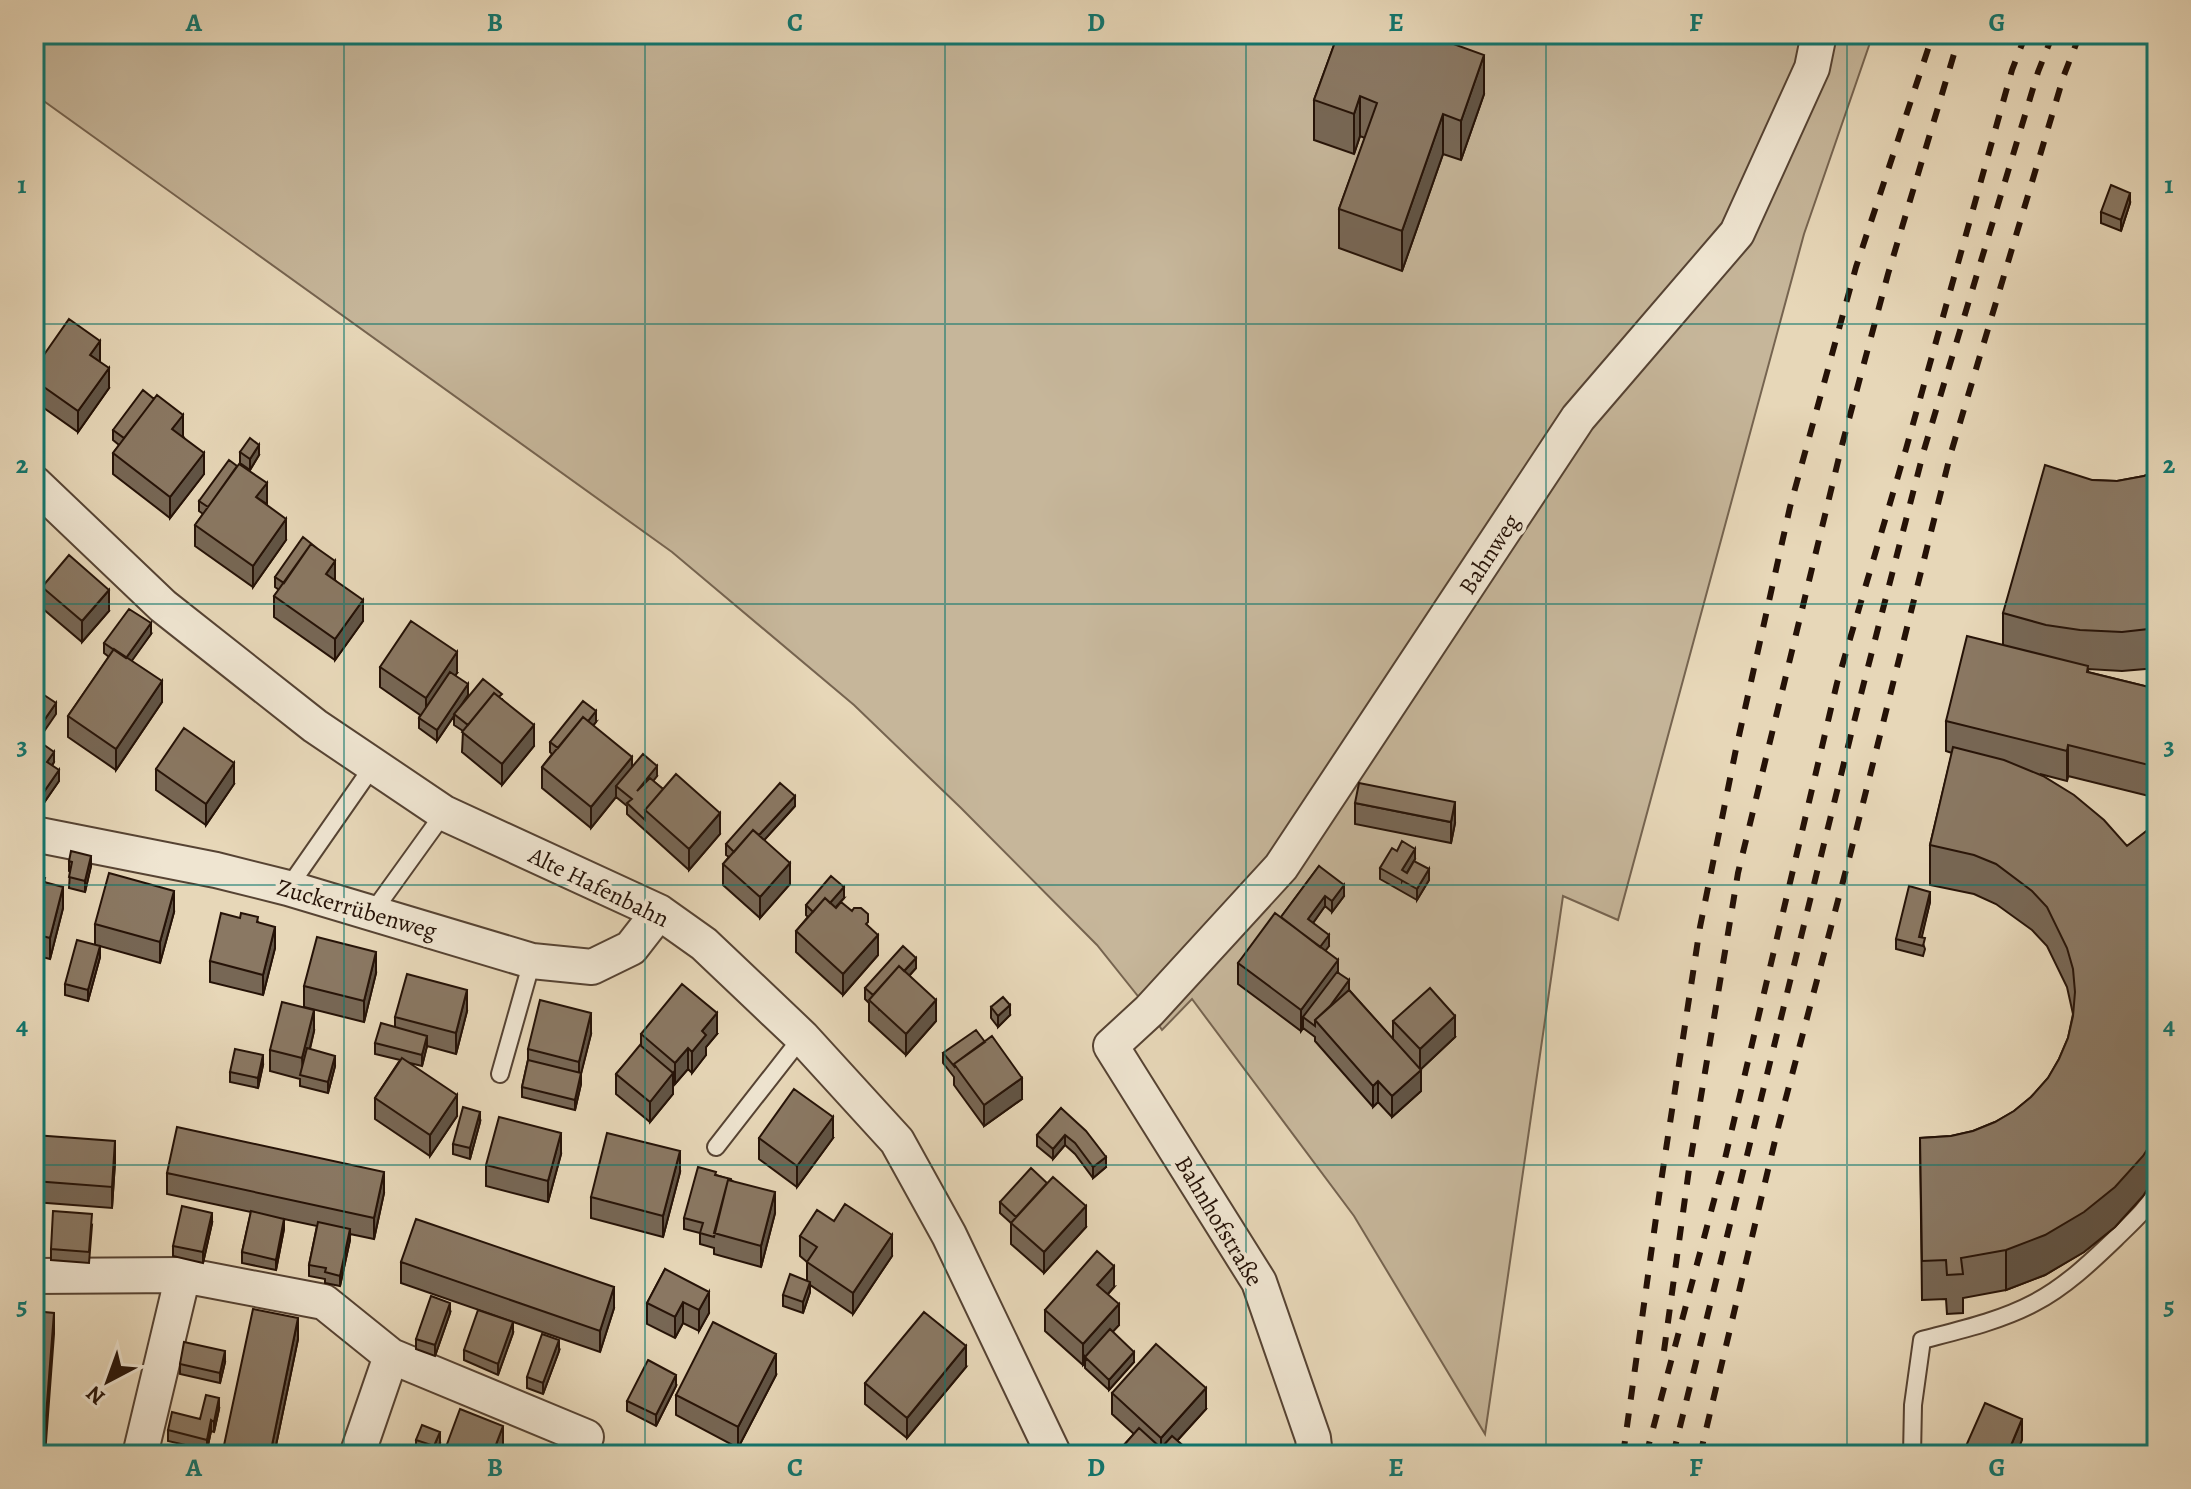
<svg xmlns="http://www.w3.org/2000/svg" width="2191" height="1489" font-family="Alegreya,serif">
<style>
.green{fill:#c6b69a;stroke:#766450;stroke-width:2}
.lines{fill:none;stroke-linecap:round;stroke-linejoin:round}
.lane-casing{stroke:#564333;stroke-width:20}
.street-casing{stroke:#564333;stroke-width:38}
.lane{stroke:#efe5d1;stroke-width:16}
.street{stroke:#efe5d1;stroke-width:34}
.rail{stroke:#251207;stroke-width:6;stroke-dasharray:14 14;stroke-linecap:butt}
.wall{fill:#776755;stroke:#251207;stroke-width:2}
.shaded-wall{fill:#615445;stroke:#251207;stroke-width:2}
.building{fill:#8a7863;stroke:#251207;stroke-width:2}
.grid{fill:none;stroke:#0f766e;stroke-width:2;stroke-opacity:0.55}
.labels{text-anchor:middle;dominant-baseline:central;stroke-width:8;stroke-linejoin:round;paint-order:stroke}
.street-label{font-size:24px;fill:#251207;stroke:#efe5d1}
.neatline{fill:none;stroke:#0f766e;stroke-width:3}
.grid-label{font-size:26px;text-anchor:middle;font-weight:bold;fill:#0f766e}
</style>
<rect width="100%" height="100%" fill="#e7d7b8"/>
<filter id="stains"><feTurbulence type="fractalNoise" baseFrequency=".0025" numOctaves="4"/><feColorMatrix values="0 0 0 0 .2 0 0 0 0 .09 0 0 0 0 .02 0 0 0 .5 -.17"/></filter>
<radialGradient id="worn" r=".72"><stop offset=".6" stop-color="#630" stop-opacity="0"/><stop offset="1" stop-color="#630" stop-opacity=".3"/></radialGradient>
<path class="green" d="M34,34H1873L1804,234L1618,920L1563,896L1485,1434L1354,1216L1192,999L1162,1030L1149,1010L1097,945L961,808L854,705L672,552L34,94Z"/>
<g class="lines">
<defs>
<path id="lane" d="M288,888L373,766
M372,913L444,813
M500,1074L532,961
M716,1147L802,1037
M1912,1455L1913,1405L1922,1340C1960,1330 2000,1321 2034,1303C2065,1287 2091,1262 2116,1238C2131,1223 2146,1210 2157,1192"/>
<path id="street" d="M34,483L163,606L315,726L444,813L659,912L704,944L802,1037L897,1141L949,1235L1054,1455
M34,834L216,870L288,888L532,961L592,967L631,948L659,912
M34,1276L183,1275L324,1302L391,1356L586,1437L578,1455
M140,1455L183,1275
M357,1455L391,1356
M1315,1455L1313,1438L1259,1282L1111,1046L1149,1011L1281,867L1578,418L1737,233L1812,68L1819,34"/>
</defs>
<use href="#lane" class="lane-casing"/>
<use href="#street" class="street-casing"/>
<use href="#lane" class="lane"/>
<use href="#street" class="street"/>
<path class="rail" d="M1664,1351L1689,1169L1738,873L1842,445L1888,274L1960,34
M1623,1455L1661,1182L1700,927L1736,749L1790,507L1856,267L1933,34
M1646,1455L1724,1163L1837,683L1906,449L2012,70L2026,34
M1673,1455L1860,698L1924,450L2038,72L2053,34
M1700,1455L1778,1128L1851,851L1950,456L2064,75L2080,34"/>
</g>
<path class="wall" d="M1338,34L1484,94L1461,160L1443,154L1402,271L1339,248V209L1365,138L1360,136L1354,154L1314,140V100Z
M2130,203L2121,231L2101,223V212Z
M34,369L109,388L78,432L34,401Z
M113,430L183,436L204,474L170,518L113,474V453L119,445L113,440Z
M240,452L259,455L250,470L240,463Z
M2157,471V668L2122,671L2088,669V672L2157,689V798L2068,776L2067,781L2040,774L2127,846L2157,824V1174L2143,1196L2115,1227L2084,1252L2045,1275L2006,1290L1963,1298V1313L1947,1314L1946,1299L1922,1300L1920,1138L1951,1136L1973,1131L1995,1122L2014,1111L2031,1097L2048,1078L2059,1059L2068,1038L2073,1014L2067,987L2047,946L2032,930L1996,904L1974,894L1930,885V845L1952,753L1946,751V721L2003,645V613L2092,480L2117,481L2144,476Z
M199,501L286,540L253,587L195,546V525L203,514L199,511Z
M275,577L335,580L363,621L335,660L274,617V596L279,590L275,587Z
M42,587L109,611L82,642L42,608Z
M151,634L131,661L162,702L116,770L68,737V716L109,657L104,653V643Z
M380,667L457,673L455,675L468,695L462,704L502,699L534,746L502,785L462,752L463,731L454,725V716L437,741L419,728V718L420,715L380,687Z
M596,722L593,726L632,768L657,776L653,781L720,834L689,870L627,814V806L616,797L591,828L542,788V767L552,754L550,752V742Z
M34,750L54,762L52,766L59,781L41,807L34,802Z
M156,769L234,784L206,825L156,790Z
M1355,803L1455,823L1451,843L1355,824Z
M795,806L764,840L790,884L760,918L723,885V864L729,857L726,855V844Z
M1397,851L1415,859L1414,861L1429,880L1417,900L1380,879V868Z
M69,861L91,866L85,892L69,888L70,872L69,871Z
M1319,866L1344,896L1332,912L1325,906L1313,923L1329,946L1325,951L1349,990L1393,1039V1021L1455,1037L1420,1070L1421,1091L1392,1117L1378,1102L1373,1107L1315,1041V1037L1303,1028L1301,1031L1238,984V963L1281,917Z
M34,875L45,882L63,908L50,959L34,955Z
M844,898L835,908L868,926L878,955L843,995L796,952V931L808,917L806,915V905Z
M1930,902L1921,938L1925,949L1923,956L1896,949V939Z
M174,912L160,963L100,946V957L88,1001L65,995V984L95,945V924Z
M258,922L275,948L263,995L210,982V961Z
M916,968L909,976L936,1021L906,1055L869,1021V1003L865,999V988Z
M376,973L364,1022L304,1007V986Z
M991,1007L1010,1015L998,1027L991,1018Z
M467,1011L456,1054L427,1046L422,1066L410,1063L457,1116L430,1156L375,1119V1098L400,1060L375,1054V1043L395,1027V1017Z
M314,1031L310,1049L335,1066L328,1093L300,1086V1079L270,1071V1050Z
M591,1034L581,1073V1084L575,1110L522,1097V1087L528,1060V1049Z
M641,1034H717L706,1047V1055L692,1073L688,1069L675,1084L673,1083V1094L650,1122L616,1094V1074L641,1046Z
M985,1042L1022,1099L984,1126L954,1085V1077L943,1063V1053Z
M263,1065L258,1088L230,1082V1072Z
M1061,1108L1106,1167L1093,1178L1075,1154L1065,1145L1053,1159L1037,1146V1135Z
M480,1122L470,1159L453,1154V1144Z
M34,1135L115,1162L112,1208L34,1202Z
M759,1138H833L797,1187L759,1159Z
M561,1154L548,1202L486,1186V1165Z
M680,1172L663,1237L591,1218V1197Z
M167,1173L384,1193L374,1239L350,1234V1240L340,1286L325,1283V1279L309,1276V1265L317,1226L284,1219V1229L276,1270L242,1263V1252L251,1212L167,1194Z
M716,1175L731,1180L775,1213L761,1267L714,1254V1248L700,1244V1233L684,1229V1218Z
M1000,1202L1086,1227L1044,1273L1011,1244V1223L1000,1213Z
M834,1221L892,1256L853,1314L810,1285V1292L803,1313L783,1306V1295L807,1281V1262L800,1256V1236Z
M212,1223L203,1263L173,1256V1246Z
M92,1225L89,1263L51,1260V1249Z
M401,1262L614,1308L600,1352L401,1283Z
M665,1269L709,1313L699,1331L683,1323L675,1338L647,1324V1303Z
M1114,1287L1108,1294L1119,1325L1112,1332L1134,1362L1109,1390L1085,1368V1363L1083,1365L1045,1331V1310Z
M450,1313L435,1356L416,1349V1339Z
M513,1333L498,1375L464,1360V1350Z
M298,1339L274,1455H223V1450Z
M559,1351L543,1394L527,1388V1377Z
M225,1362L220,1383L180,1374V1364Z
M966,1367L907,1438L865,1404V1383Z
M776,1375L738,1448L676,1415V1395Z
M676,1386L656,1426L627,1411V1401Z
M1112,1393L1206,1409L1177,1441L1187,1455H1124V1445L1134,1434L1112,1414Z
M219,1409L214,1432L211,1431L207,1450L168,1441V1430L200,1419Z
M416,1440L440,1443L435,1455H429L416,1451Z"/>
<path class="shaded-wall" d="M1484,55V94L1461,160V121Z
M1360,96V136L1354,154V114Z
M1443,114V154L1402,271V231Z
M2130,193V203L2121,231V220Z
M43,289V310L34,323V302Z
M100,341V362L90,355Z
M109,368V388L78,432V411Z
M183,415V436L172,450V429Z
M259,445V455L250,470V459Z
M204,453V474L170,518V497Z
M267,483V504L256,497Z
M286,519V540L253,587V566Z
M335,561V582L326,574Z
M109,590V611L82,642V621Z
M363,600V621L335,660V639Z
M151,623V634L126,669V658Z
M457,652V673L426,719V698Z
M162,681V702L116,770V749Z
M468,684V695L437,741V730Z
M56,703V714L34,746V735Z
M596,711V722L563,763V752Z
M534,725V746L502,785V764Z
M2068,745V776L2067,781V751Z
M54,752V762L47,773V762Z
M632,757V778L616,786V797L591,828V807Z
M234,763V784L206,825V804Z
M657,766V776L637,802V791Z
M59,770V781L41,807V796Z
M795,796V806L740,867V856Z
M1455,802V823L1451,843V822Z
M720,813V834L689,870V849Z
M1415,849V859L1402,881V870Z
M91,856V866L85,892V881Z
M790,863V884L760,918V897Z
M1429,869V880L1417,900V889Z
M1344,885V896L1332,912V901Z
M63,887V908L50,959V938Z
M844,887V898L818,927V916Z
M174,891V912L160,963V942Z
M1930,892V902L1920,945L1919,937Z
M1325,896V906L1308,930V919Z
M275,927V948L263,995V975Z
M878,935V955L843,995V974Z
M1329,935V946L1315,964V953Z
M100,946V957L88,1001V990Z
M376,952V973L364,1022V1001Z
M916,958V968L879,1009L878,1000Z
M1338,960V981L1303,1017V1028L1301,1031V1010Z
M1349,980V991L1330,1016V1006Z
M467,990V1011L456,1054V1033Z
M936,1000V1021L906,1055V1034Z
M1010,1005V1015L998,1027V1016Z
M314,1010V1031L303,1076L302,1058Z
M591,1013V1034L579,1082V1062Z
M717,1013V1034L706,1047V1055L692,1073V1052L702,1031Z
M1455,1016V1037L1420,1070V1049Z
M427,1036V1046L422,1066V1055Z
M688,1048V1069L675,1084V1063Z
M263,1055V1065L258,1088V1078Z
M335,1056V1066L328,1093V1082Z
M1421,1070V1091L1392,1117V1096Z
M581,1073V1084L575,1110V1100Z
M673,1073V1094L650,1122V1102Z
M1022,1078V1099L984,1126V1105Z
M1378,1081V1102L1373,1107V1086Z
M457,1095V1116L430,1156V1135Z
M480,1112V1122L470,1159V1148Z
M833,1117V1138L797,1187V1166Z
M561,1133V1154L548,1202V1181Z
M2157,1134V1174L2143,1196L2115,1227L2084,1252L2045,1275L2006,1290V1250Z
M1065,1135V1145L1053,1159V1149Z
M115,1141V1162L112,1208V1187Z
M680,1151V1172L663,1237V1216Z
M1106,1157V1167L1093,1178V1167Z
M384,1172V1193L374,1239V1218Z
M775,1192V1213L761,1267V1246Z
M1086,1206V1227L1044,1273V1252Z
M212,1213V1223L203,1263V1252Z
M284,1219V1229L276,1270V1260Z
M350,1229V1240L340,1286V1276Z
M892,1235V1256L853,1314V1293Z
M1114,1266V1287L1097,1306V1285Z
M810,1282V1292L803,1313V1302Z
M614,1287V1308L600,1352V1331Z
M709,1292V1313L699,1331V1310Z
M683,1302V1323L675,1338V1317Z
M450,1303V1313L435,1356V1345Z
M1119,1304V1325L1087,1360L1085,1357V1363L1083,1365V1344Z
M54,1313V1334L45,1455H43Z
M298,1318V1339L274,1455H270Z
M513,1322V1333L498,1375V1364Z
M559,1340V1351L543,1394V1383Z
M966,1346V1367L907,1438V1418Z
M225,1351V1362L220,1383V1373Z
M1134,1352V1362L1109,1390V1380Z
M776,1354V1375L738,1448V1427Z
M676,1375V1386L656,1426V1415Z
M1206,1388V1409L1164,1455H1161V1438Z
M219,1398V1409L214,1432V1422Z
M2022,1419V1440L2016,1455H2007Z
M211,1420V1431L207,1450V1440Z
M503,1426V1446L500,1455H492Z
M440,1432V1443L434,1455V1446Z"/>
<path class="building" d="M1338,34H1426L1484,55L1461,121L1443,114L1402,231L1339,209L1377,103L1360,96L1354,114L1314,100Z
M2111,185L2130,193L2121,220L2101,212Z
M34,283L43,289L34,302Z
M69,319L100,341L90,355L109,368L78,411L34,380V369Z
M143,390L154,399L124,438L113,430Z
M157,395L183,415L172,429L204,453L170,497L113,453Z
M250,438L259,445L250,459L240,452Z
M229,460L237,466L208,507L199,501Z
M239,464L267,483L256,497L286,519L253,566L195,525Z
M2045,465L2092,480L2117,481L2144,476L2157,471V628L2122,632L2080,630L2046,625L2003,613Z
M303,537L318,549L311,544L284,583L275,577Z
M311,544L335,561L326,574L363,600L335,639L274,596Z
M69,555L109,590L82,621L42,587Z
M129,609L151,623L126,658L104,643Z
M411,621L457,652L426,698L380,667Z
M1967,636L2088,666L2087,672L2157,689V767L2068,745L2067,751L1946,721Z
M114,649L162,681L116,749L68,716Z
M450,672L468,684L437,730L419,718Z
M483,679L502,694L499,697L494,693L468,725L454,714Z
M35,689L56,703L34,735V690Z
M494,693L534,725L502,764L462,732Z
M583,701L596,711L588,721L583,717L558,748L550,742Z
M583,717L632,757L591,807L542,767Z
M184,728L234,763L206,804L156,769Z
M40,742L54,752L47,762L59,770L41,796L34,792V750Z
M1953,747L2004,760L2043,776L2074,795L2104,820L2127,846L2149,829L2157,839V1134L2143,1156L2115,1187L2084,1212L2045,1235L2006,1250L1961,1258L1963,1274L1947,1275L1946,1260L1922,1261L1920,1138L1951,1136L1973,1131L1995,1122L2014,1111L2031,1097L2048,1078L2059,1059L2068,1038L2073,1016L2075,992L2073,969L2067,948L2047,907L2032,891L1996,864L1974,855L1930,845Z
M643,754L657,766L637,791L650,778L663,789L645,810V820L627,803L632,799L616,786Z
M676,774L720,813L689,849L645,810Z
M780,783L795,796L759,835L753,830L734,852L726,844Z
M1359,783L1455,802L1451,822L1355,803Z
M2157,824V839L2150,830Z
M753,830L790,863L760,897L723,864Z
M1402,841L1415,849L1402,870L1407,873L1414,861L1429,869L1417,889L1380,868L1392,848L1397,851Z
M71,851L91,856L85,881L69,877L72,862L69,861Z
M1319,866L1344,885L1332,901L1325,896L1308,919L1329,935L1320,947L1281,917Z
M109,873L174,891L160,942L95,924Z
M34,875L45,878L44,882L63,887L50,938L34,934Z
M831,876L844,887L830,903L825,898L813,912L806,905Z
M1909,886L1930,892L1919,937L1925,938L1923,946L1896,939Z
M825,898L836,908L841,902L852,911L854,908H861L868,914V922L866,924L878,935L843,974L796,931Z
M221,913L240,918L241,913L258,917L257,922L275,927L263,975L210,961Z
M1275,913L1338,960L1301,1010L1238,963Z
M317,937L376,952L364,1001L304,986Z
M77,940L100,946L88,990L65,984Z
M903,946L916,958L904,971L899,966L873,995L865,988Z
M899,966L936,1000L906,1034L869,1000Z
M1337,972L1349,980L1330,1006L1315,1020V1026L1303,1017Z
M407,974L467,990L456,1033L395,1017Z
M682,984L717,1013L702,1031L706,1035L692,1052L688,1048L675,1063L641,1034Z
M1430,988L1455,1016L1420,1049L1393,1021Z
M1349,990L1421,1070L1392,1096L1378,1081L1373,1086L1315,1020Z
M1003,997L1010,1005L998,1016L991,1007Z
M540,1000L591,1013L579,1062L528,1049Z
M282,1002L314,1010L302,1058L270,1050Z
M381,1023L427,1036L422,1055L375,1043Z
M976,1030L985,1042L954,1064V1066L943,1053Z
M992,1036L1022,1078L984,1105L954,1064Z
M640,1045L673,1073L650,1102L616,1074Z
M307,1048L335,1056L328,1082L300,1075Z
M235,1049L263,1055L258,1078L230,1072Z
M402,1058L457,1095L430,1135L375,1098Z
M528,1060L581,1073L575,1100L522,1087Z
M794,1089L833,1117L797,1166L759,1138Z
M463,1107L480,1112L470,1148L453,1144Z
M1061,1108L1086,1131L1106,1157L1093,1167L1075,1143L1065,1135L1053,1149L1037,1135Z
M499,1117L561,1133L548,1181L486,1165Z
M177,1127L384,1172L374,1218L167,1173Z
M607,1133L680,1151L663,1216L591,1197Z
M34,1135L115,1141L112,1187L34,1181Z
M698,1167L716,1172L715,1175L731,1179V1180H728L714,1237L700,1233L703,1223L684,1218Z
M1031,1168L1047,1183L1016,1217L1000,1202Z
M1053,1177L1086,1206L1044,1252L1011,1223Z
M728,1180L775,1192L761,1246L714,1233Z
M845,1204L892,1235L853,1293L807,1262L817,1247L800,1236L817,1210L834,1221Z
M182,1206L212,1213L203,1252L173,1246Z
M53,1211L92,1214L89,1252L51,1249Z
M251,1211L284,1219L276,1260L242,1252Z
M416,1219L614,1287L600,1331L401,1262Z
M318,1222L350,1229L340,1276L325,1272L326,1268L309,1265Z
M1097,1251L1114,1266L1097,1285L1119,1304L1083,1344L1045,1310Z
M665,1269L709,1292L699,1310L683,1302L675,1317L647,1303Z
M790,1274L810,1282L803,1302L783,1295Z
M431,1296L450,1303L435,1345L416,1339Z
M253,1309L298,1318L270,1455H247L223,1450Z
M478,1310L513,1322L498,1364L464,1350Z
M34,1311L54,1313L43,1454H34Z
M924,1312L966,1346L907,1418L865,1383Z
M713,1322L776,1354L738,1427L676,1395Z
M1110,1329L1134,1352L1109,1380L1085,1357Z
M542,1334L559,1340L543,1383L527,1377Z
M184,1342L225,1351L220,1373L180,1364Z
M1156,1344L1206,1388L1161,1438L1112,1393Z
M648,1360L676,1375L656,1415L627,1401Z
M206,1395L219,1398L214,1422L211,1420L207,1440L168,1430L172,1412L200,1419Z
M1985,1403L2022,1419L2007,1455H1962Z
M460,1409L503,1426L492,1455H443Z
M422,1425L440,1432L434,1446L416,1440Z
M1139,1428L1161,1448L1172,1436L1187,1449L1181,1455H1135L1124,1445Z"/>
<path class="grid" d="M344,34V1455M645,34V1455M945,34V1455M1246,34V1455M1546,34V1455M1847,34V1455M34,324H2157M34,604H2157M34,885H2157M34,1165H2157"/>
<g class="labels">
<g class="street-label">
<text transform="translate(1489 554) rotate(-57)">Bahnweg</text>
<text transform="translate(599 887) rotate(26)">Alte Hafenbahn</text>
<text transform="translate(357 909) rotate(16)">Zuckerrübenweg</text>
<text transform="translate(1219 1221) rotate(59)">Bahnhofstraße</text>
</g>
</g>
<rect width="2191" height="1489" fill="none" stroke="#e7d7b8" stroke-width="88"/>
<g transform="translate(108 1381) rotate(221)" stroke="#efe5d1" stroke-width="6" paint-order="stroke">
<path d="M0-6L14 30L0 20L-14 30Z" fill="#251207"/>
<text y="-12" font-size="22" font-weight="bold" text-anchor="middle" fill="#251207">N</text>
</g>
<rect x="44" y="44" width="2103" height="1401" class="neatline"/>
<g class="grid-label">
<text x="194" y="31">A</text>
<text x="495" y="31">B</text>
<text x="795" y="31">C</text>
<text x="1096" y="31">D</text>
<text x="1396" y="31">E</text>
<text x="1696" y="31">F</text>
<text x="1997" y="31">G</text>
<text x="22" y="193">1</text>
<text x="2169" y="193">1</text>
<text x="22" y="473">2</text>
<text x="2169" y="473">2</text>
<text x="22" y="754">3</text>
<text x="2169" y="754">3</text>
<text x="22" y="1034">4</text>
<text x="2169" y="1034">4</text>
<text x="22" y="1314">5</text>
<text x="2169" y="1314">5</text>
<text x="194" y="1476">A</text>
<text x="495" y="1476">B</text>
<text x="795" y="1476">C</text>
<text x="1096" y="1476">D</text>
<text x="1396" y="1476">E</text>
<text x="1696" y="1476">F</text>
<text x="1997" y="1476">G</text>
</g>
<rect width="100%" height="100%" filter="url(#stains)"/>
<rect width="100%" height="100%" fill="url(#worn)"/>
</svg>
